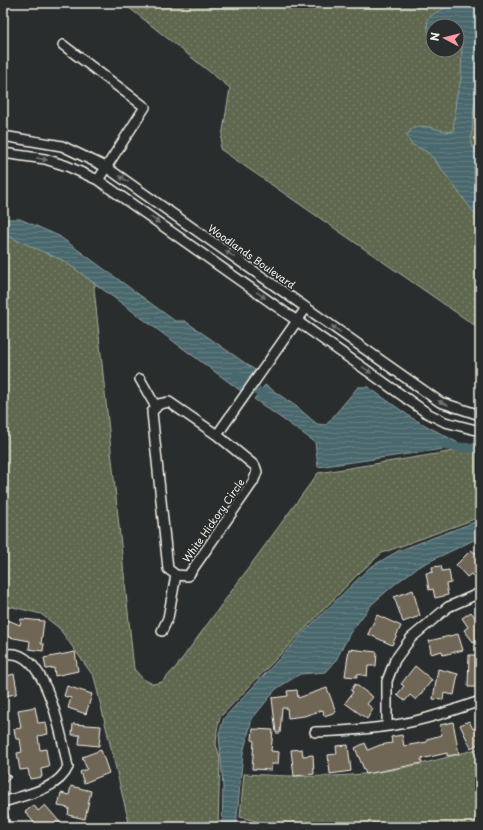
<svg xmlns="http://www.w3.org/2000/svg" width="483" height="830" font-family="'Playpen Sans',sans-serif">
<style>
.grass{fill:url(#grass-dots);stroke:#a9ac9c;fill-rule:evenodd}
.water{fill:url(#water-rules);stroke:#8e9e9e}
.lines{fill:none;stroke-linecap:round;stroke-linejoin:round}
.canal{stroke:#4a676d;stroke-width:9}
.building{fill:#6f6656;stroke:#f4f1e8}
.minor-casing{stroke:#f4f1e8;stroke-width:12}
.minor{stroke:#2a2d2e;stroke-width:9}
.oneway{fill:#71726f}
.labels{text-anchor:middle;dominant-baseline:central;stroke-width:3.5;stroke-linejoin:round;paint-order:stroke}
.street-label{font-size:10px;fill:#f4f1e8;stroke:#2a2d2e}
</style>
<defs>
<pattern id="grass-dots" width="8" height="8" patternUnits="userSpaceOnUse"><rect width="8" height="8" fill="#5e684f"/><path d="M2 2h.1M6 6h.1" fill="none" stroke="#767e68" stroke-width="1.8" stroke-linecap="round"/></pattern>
<pattern id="water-rules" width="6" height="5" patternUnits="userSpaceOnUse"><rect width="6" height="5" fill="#4a676d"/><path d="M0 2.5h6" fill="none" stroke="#657d82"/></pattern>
</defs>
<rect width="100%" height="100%" fill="#2a2d2e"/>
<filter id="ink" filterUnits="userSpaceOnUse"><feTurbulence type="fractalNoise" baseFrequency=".025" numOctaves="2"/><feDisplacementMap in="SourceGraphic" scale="8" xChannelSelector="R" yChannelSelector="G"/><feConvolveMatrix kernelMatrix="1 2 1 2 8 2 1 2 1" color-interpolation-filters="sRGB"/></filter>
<g filter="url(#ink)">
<path class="grass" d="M123,3H480V329L220,149L230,88ZM433,26H457V50H433Z
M3,225L98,279L94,288L134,669L143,679L153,684L162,682L176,667L318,473L480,447V517L382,553L358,574L220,717L217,730L216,745L220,757L218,827H130L94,677L59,628L41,614L13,607L3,608Z
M480,748V827H279L240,817L244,774C283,776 324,778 363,774C403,770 442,759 480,748Z"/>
<path class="water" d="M473,4H480V88L474,107L471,144L480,157V221L434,159L427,152L411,144L407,136C415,117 438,132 453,132L456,98L461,80L462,43L457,39V26H433V34L428,32L427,20C440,6 455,5 473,4Z
M3,219H20L59,236L175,321H185L255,370L241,391L64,261L3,234Z
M265,385L297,407L317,424L326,425L358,387H368L412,418L464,446L318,467L315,442L254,399Z
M480,520V537L418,567L395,584L372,604L350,633L336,660L325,672L300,674L276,689L252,719L243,753L236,827H222L223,787L219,734L224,718L306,630L369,568L398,551Z"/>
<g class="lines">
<path class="canal" d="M236,376L269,399
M446,446L473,448"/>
</g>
<path class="building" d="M480,548V583L471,574L467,577L456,565L471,550L475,553Z
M441,566L442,571L449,570L451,583L446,584L448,595L435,598L433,589L429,590L426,573L433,572L432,567Z
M413,590L420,616L403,622L394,597Z
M471,612L480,624V639L474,643L464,630L468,627L462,618Z
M377,615L401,626L392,645L368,634Z
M3,618L20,625L21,619L44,621L41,644H44L43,651L29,649L30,641L3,636Z
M458,634L463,650L443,655L442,651L431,654L429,641Z
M349,649L377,652L376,666H368L367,676L357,674V677L345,676Z
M75,652L78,671L55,676L54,668L46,669L44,658Z
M469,655H480V687H468Z
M415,666L432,680L416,700L410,695L405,701L397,695L404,686L401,684Z
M438,669L458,674L454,695L444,693L443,700L433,699Z
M14,674L17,690L16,694L4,696L3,677Z
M355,684L373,697L367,704L373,709L367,719L345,703L353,692L351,691Z
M67,686L92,694L86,714L68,708L71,698L64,696Z
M327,688L336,712L324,716L323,710L304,716L288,718L287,708H282L280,733H276L272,698L288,696L287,691L297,690L298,698Z
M35,707L38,723L46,722L48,734L38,736L40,750L46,749L49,767L41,769L42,777L30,779L28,769L20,770L17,753L22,752L20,739H16L14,729L21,728L18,710Z
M469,721L473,729L480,726V737L477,738L480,743L471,748L460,725Z
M453,722L459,754L447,756V753L421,759L422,763L366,774L355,748L365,743L368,750L380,745L392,743L391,737L402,735L404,746L427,742V739L442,735L440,725Z
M73,724L101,726L99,746L79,744L80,735H72Z
M253,729L273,730L271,751L279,752L278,764H272L271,770L252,769L254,741L252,740Z
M348,745L351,771L330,774L328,755L337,754L336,746Z
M302,749L303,756L313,755L314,774L294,776L291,750Z
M101,750L109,773L84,783L80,772L87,769L82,757Z
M3,769L11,777L3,785Z
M71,786L91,791L85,819L68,815L69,808L58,806L61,793L69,795Z
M34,805L38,811L45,805L64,827H38L25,812Z
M6,807L11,827H3V808Z"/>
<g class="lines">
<defs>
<path id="minor" d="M63,45L145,107L98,180
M3,136L62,146L106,167L440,402L480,415
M3,153L45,159L67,166L98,180L427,413L445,422L480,431
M140,379L156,407
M169,402L217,435L255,466L257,472L253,482L188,576L176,575L168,569L152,412L159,404Z
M217,435L306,308
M162,631L168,618L176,575
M3,655C46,642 62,739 68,767C58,790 24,795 3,802
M387,726V681L395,660L411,638L448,607L480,593
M315,732C353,731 391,728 427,718C445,713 463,707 480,701"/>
</defs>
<use href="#minor" class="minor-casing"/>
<use href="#minor" class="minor"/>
</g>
<defs><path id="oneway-solid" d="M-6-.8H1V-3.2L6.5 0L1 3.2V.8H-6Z"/></defs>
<g class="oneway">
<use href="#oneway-solid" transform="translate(42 159) rotate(11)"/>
<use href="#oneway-solid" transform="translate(124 179) rotate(-145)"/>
<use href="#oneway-solid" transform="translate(155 220) rotate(35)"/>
<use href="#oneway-solid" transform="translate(230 254) rotate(-145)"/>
<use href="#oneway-solid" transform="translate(261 295) rotate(35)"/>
<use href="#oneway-solid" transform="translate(336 329) rotate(-145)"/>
<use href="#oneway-solid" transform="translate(367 370) rotate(35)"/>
<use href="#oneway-solid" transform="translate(443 403) rotate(-155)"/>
</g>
</g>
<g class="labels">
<g class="street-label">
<text transform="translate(252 256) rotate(35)">Woodlands Boulevard</text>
<text transform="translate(213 520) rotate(-55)">White Hickory Circle</text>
</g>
</g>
<rect width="483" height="830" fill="none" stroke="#2a2d2e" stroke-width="16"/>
<rect x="8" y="8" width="467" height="814" fill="none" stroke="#f4f1e8" stroke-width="1.5" filter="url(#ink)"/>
<g transform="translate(445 38) rotate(277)"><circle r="19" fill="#2a2d2e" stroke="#7b7b78"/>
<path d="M0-3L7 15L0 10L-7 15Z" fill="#ff9aa2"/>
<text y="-6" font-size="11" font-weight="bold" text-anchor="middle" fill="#f4f1e8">N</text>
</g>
</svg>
